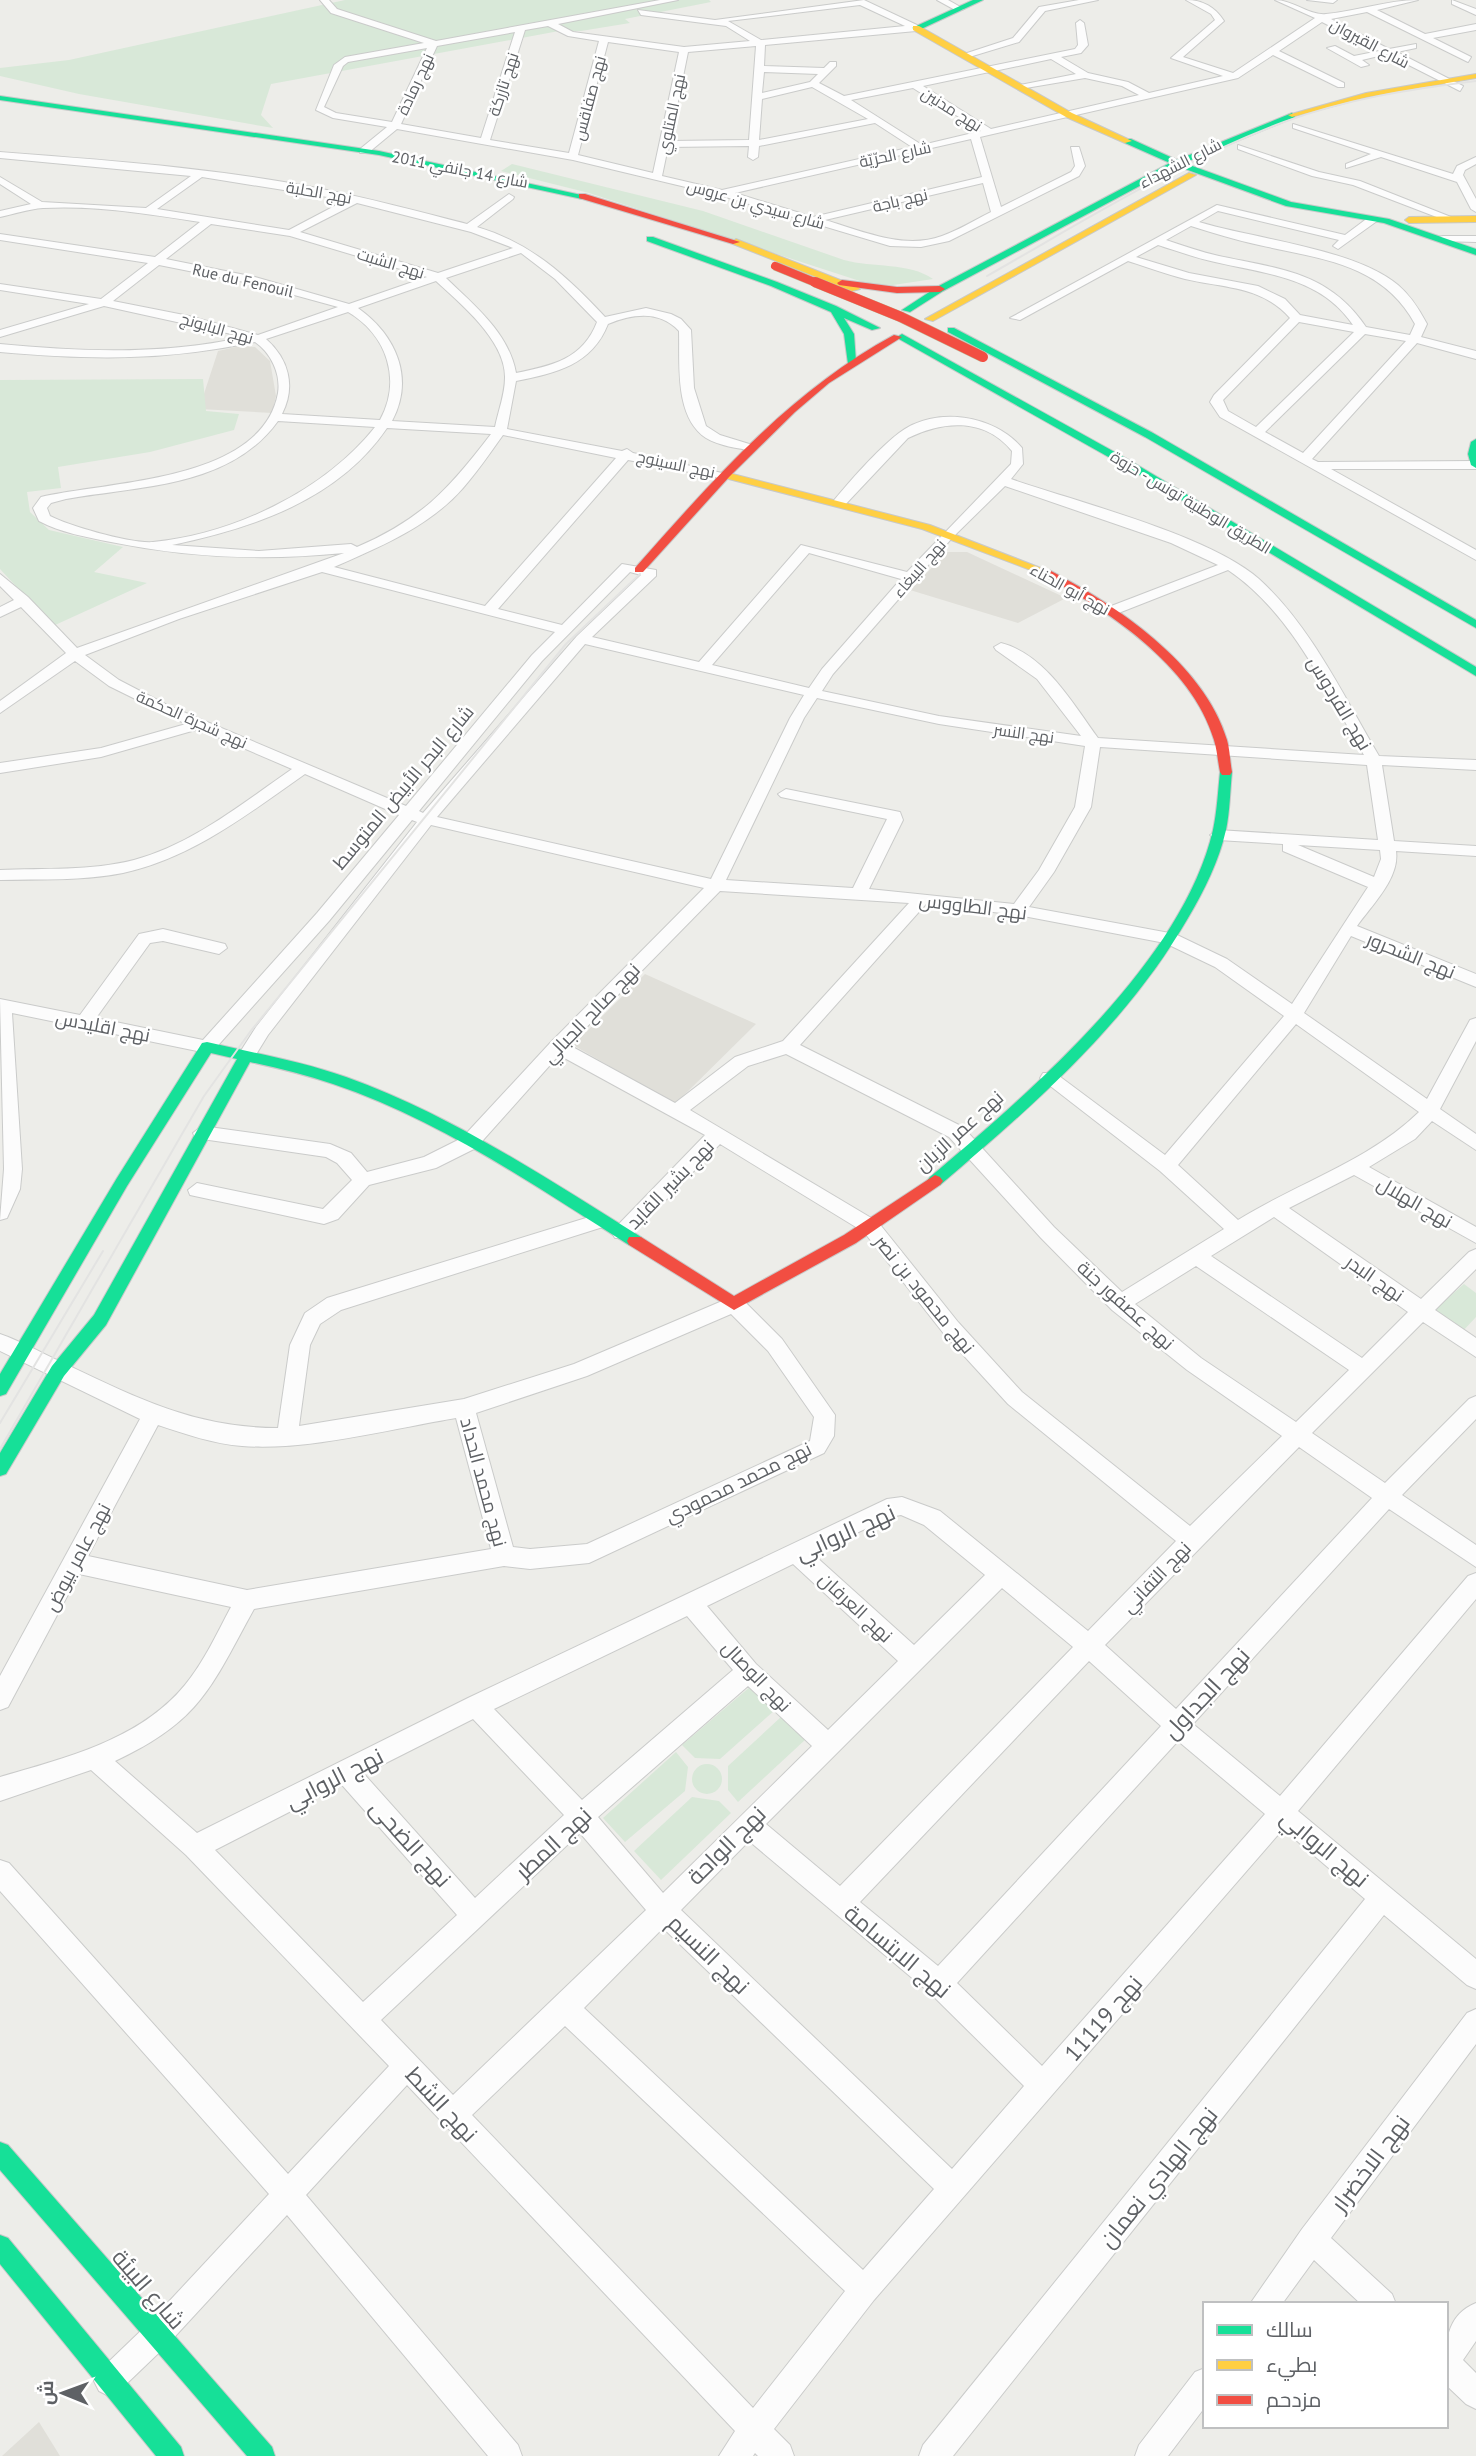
<svg xmlns="http://www.w3.org/2000/svg" width="1476" height="2456" font-family="'PT Sans',Cairo,sans-serif">
<style>
.education{fill:#e0dfd9}
.green{fill:#d8e8d8}
.lines{fill:none;stroke-linecap:round;stroke-linejoin:round}
.street-casing{stroke:#cacbca;stroke-width:2}
.fast-casing{stroke:#c8c9c9;stroke-width:2}
.slow-casing{stroke:#c8c9c9;stroke-width:2}
.jam-casing{stroke:#c8c9c9;stroke-width:2}
.street{fill:#fcfcfc;fill-rule:evenodd}
.fast{fill:#16e098;fill-rule:evenodd}
.slow{fill:#ffcf43;fill-rule:evenodd}
.jam{fill:#f24e42;fill-rule:evenodd}
.tram{stroke:#e3e3e2;stroke-width:2}
.jam-bridge-far1-casing{stroke:#c0b99a;stroke-width:9;stroke-linecap:butt}
.jam-bridge-casing{stroke:#c0b99a;stroke-width:11;stroke-linecap:butt}
.jam-bridge-far1{stroke:#f24e42;stroke-width:8}
.jam-bridge{stroke:#f24e42;stroke-width:10}
.labels{text-anchor:middle;dominant-baseline:central;stroke-width:5;stroke-linejoin:round;paint-order:stroke}
.far-street-label{font-size:16px;fill:#5e6165;stroke:#fff}
.street-label{font-size:19px;fill:#5e6165;stroke:#fff}
.near-street-label{font-size:23px;fill:#5e6165;stroke:#fff}
</style>
<rect width="100%" height="100%" fill="#edede9"/>
<path class="education" d="M240,346L255,347L270,361L276,396L272,413L199,409L218,351Z
M947,552H967L1066,598L1018,623L910,590Z
M645,974L756,1024L675,1104L573,1045Z
M39,2422L60,2456H2Z"/>
<path class="green" d="M345,0H709L711,2L625,19L630,23L581,31H559L271,84L261,115L273,128L79,94L0,76V68L69,60Z
M512,164L703,211L844,260C873,268 909,262 933,279L893,285L869,284L589,193L501,171Z
M203,379L206,411L239,414L234,430L150,452L58,467L61,488L27,492L30,512L49,530L123,547L94,572L147,583L53,626L0,569V380Z
M1464,1284L1476,1293V1317L1462,1332L1434,1310Z
M751,1686L775,1710L720,1759L695,1758L682,1745Z
M782,1716L806,1739L738,1802L728,1790V1766Z
M676,1752L688,1767L685,1791L625,1842L603,1818Z
M692 1779a15 15 0 1 1 30 0a15 15 0 1 1-30 0Z
M692,1797L719,1801L731,1813L661,1880L634,1851Z"/>
<g class="lines">
<defs>
<path id="street" d="M320,0H329L337,9L436,41L660,0H678L558,24L573,32L684,47L750,41L726,26L641,15L638,10L715,20L864,0L919,26L916,31L765,45L764,66L824,68L830,62H836V66L819,83L844,96L1075,49L1078,45L1076,23L1080,20L1084,23L1088,45L1081,53L1061,57L1088,73L1128,82L1149,93L1223,76L1171,58L1215,20L1211,14L1186,0C1203,0 1215,7 1224,21L1183,57L1233,73L1315,18L1275,0C1293,0 1310,16 1326,14C1358,11 1387,0 1418,0L1377,10L1425,34L1476,24V30L1433,38L1471,57L1468,62L1367,12L1331,19L1389,49L1416,44V48L1397,52L1463,86L1460,91L1387,54L1362,60L1369,65L1361,67L1327,48L1335,46L1354,56L1379,51L1322,22L1279,51L1344,83V87H1338L1273,55L1238,78L980,137L1001,207L1071,172L1075,166L1071,147H1079L1085,166L1079,176L949,241L921,247L890,246L719,195L573,160L397,129L368,153H360V149L387,127L333,118L316,110L334,65L345,57L424,43L331,13ZM860,5L905,26L761,40L728,21ZM548,26L568,36L599,41L569,153L490,140L525,30ZM515,32L481,138L401,124L437,46ZM608,42L679,52L653,173L578,155ZM756,46L749,140L670,141L688,52ZM427,48L392,122L336,113L324,107L343,66L348,62ZM1051,59L1076,74L1020,85V89L1085,78L1122,86L1139,95L991,129L923,86ZM764,72L818,74L810,82L762,93ZM812,87L868,119L759,140L762,99ZM913,88L981,131L922,145L851,100ZM875,123L912,147L722,190L662,176L668,147L749,146L748,157L753,160L758,157L759,146ZM971,139L982,177L813,217L735,193ZM983,183L991,212C975,220 959,230 942,236C904,250 862,231 825,220Z
M937,0H948L964,9L957,11Z
M1079,0H1098L1045,11L1019,42L966,58L961,55L1013,38L1039,7Z
M1307,0H1337L1333,3Z
M1452,0L1476,9V15L1452,4Z
M1293,124L1453,174L1457,166L1476,157V164L1465,170L1463,175L1476,199V212L1471,209L1457,182L1381,157L1346,168V164L1371,154L1293,128Z
M1238,145L1319,172L1360,181L1456,219L1447,221L1353,185L1312,176L1238,149Z
M0,152C106,160 213,168 317,188C368,198 417,211 467,224L509,194L514,197L513,199L477,227C531,243 567,276 605,317L646,308L671,314L681,319L691,330L694,388L706,426L720,435L759,447L753,451C738,448 719,446 706,438C674,417 680,363 679,331C659,310 633,314 608,324C592,365 556,373 516,381L507,429L622,451L627,449L633,453L731,475L725,479L628,460L498,609L562,625L622,564L656,570V576L592,637L699,662L801,545L907,572L1011,464L1012,451C985,418 944,420 908,438L843,507L831,504C849,482 877,450 899,433C935,405 995,415 1022,448L1023,464L1011,479C1077,502 1209,535 1259,579C1311,626 1344,697 1379,756L1476,760V770L1382,765L1394,841L1476,846V856L1396,851C1400,878 1372,905 1357,926L1476,974V987L1351,936L1304,1013L1427,1099L1470,1020L1476,1018V1041L1440,1109L1476,1134V1150L1432,1121L1415,1139L1369,1167L1476,1227V1243L1354,1175L1289,1208L1421,1299L1469,1252L1476,1249V1269L1435,1310L1476,1338V1357L1423,1322L1312,1433L1385,1483L1469,1399L1476,1396V1419L1402,1495L1476,1545V1567L1389,1509L1193,1724L1280,1796L1468,1576L1476,1573V1599L1298,1811L1476,1959V1989L1467,1985L1384,1915L953,2456H919L923,2445L1365,1899L1283,1829L874,2300L774,2429L790,2445L794,2456H758L755,2453L753,2456H719L735,2431L407,2085L306,2195L518,2445L522,2456H488L287,2215L168,2344L119,2391L109,2396L99,2391L94,2381L99,2371L148,2324L269,2194L0,1891V1860L9,1863L288,2174L389,2066L186,1855L91,1770L0,1801V1777C65,1758 140,1740 185,1685C204,1662 217,1633 231,1607L79,1574L8,1707L0,1710V1676L140,1419L0,1351V1334C20,1341 40,1352 59,1361C133,1396 193,1428 278,1428L290,1345L305,1313L327,1298L599,1214L606,1216L609,1221L606,1226L341,1310L320,1324L310,1345L299,1426L464,1399L574,1364L734,1296L741,1298L782,1339L835,1415L834,1436L824,1453L589,1563L530,1569L504,1566L254,1609C211,1687 201,1721 115,1761L197,1833L468,1698L887,1499L902,1497L940,1511L1088,1631L1176,1541L1008,1404L944,1334L864,1232L720,1144L629,1238H615L612,1233L615,1228L705,1135L559,1055L476,1148L436,1168L369,1185L338,1219L324,1224L190,1195L188,1190L197,1183L323,1209L352,1180L337,1163L326,1157L195,1138L193,1133L202,1126L330,1144L351,1153L367,1172L424,1157L462,1138L551,1042L704,888L431,825L268,1035L252,1061H240L237,1057L256,1027L417,822L412,820L329,921L213,1051L207,1053L12,1013L22,1169L20,1189L7,1218L0,1220L4,1169L0,999L80,1015L139,934L163,929L225,944L227,948L219,954L163,941L150,943L96,1018L203,1040L317,913L399,815L305,774C248,814 192,858 123,873C83,881 41,879 0,880V870C44,868 91,871 134,860C193,844 243,803 292,769L199,729L101,757L0,773V763L101,748L186,724L109,686L75,661L0,713V701L66,653L21,607L0,617V607L14,600L0,586V574L28,597L77,648L344,553C264,561 189,558 111,542C86,537 62,533 39,521L33,508L41,497C108,481 262,482 278,393C281,374 271,353 255,342C165,361 91,360 0,352V344C83,352 163,355 245,337L104,306L0,337V330L89,304L0,290V284L101,299L148,263L0,240V234L155,257L200,222C149,214 95,205 43,208C29,209 14,214 0,217V211L31,204L0,184V177L42,202L146,208L191,176L0,158ZM202,177L346,200L289,230L157,209ZM357,203L471,232L513,248L438,273L300,232ZM211,224L290,236L427,277L349,304L255,277L166,259ZM521,253L555,279L597,322C583,359 552,366 516,373C509,333 474,305 446,278ZM159,265L254,284L338,307L258,335L189,316L113,301ZM436,281C461,304 506,341 505,378C505,394 498,412 495,427L392,421C415,378 396,335 358,308ZM348,312C387,335 402,380 380,420L282,414C296,387 289,359 266,339ZM278,421L375,427C324,491 234,534 153,542C132,544 69,526 50,516L47,508L51,503L66,499C139,486 230,488 278,421ZM387,428L491,434C449,489 422,519 357,547L351,544L259,551L172,545C253,528 338,500 387,428ZM503,435L616,458L485,606L334,567C380,547 430,526 463,488C478,471 490,453 503,435ZM1005,486L1171,543L1218,565L1106,608V614H1116L1228,570C1292,613 1326,691 1364,755L1098,738C1073,704 1045,654 1001,643L994,647L996,650L1037,679L1081,736L939,716L822,691L833,674L952,538ZM809,553L901,579L822,669L809,688L712,665ZM322,572L555,632L532,655L406,806L167,705L119,680L85,655L179,619ZM630,572L641,575L577,636L423,813L419,811L542,661ZM585,644L804,695L790,718L711,879L437,817ZM817,698L939,724L1085,746L1075,807L1039,870L1014,904L869,889L903,820L900,812L786,789L778,794L781,797L887,819L853,888L726,880L804,718ZM1100,747L1367,765L1378,840L1218,830L1210,835L1218,840L1283,844V851L1368,887L1292,1004L1227,959L1175,934L1029,907L1054,872L1091,807ZM1298,845L1380,850L1381,859L1374,877ZM720,891L909,903L783,1041L735,1057L675,1103L569,1045ZM926,904L1018,915L1165,943L1215,967L1284,1016L1165,1155L1055,1073H1043L1040,1078L1160,1171L1224,1229L1122,1292L1054,1227L963,1127L800,1045ZM1296,1024L1419,1112C1369,1161 1297,1183 1238,1220L1178,1165ZM786,1054L949,1137L1041,1238L1112,1310L1187,1370L1282,1436L1190,1526L1022,1392L958,1322L878,1222L690,1110L748,1066ZM1274,1217L1408,1312L1362,1358L1211,1256ZM1196,1266L1349,1370L1296,1422L1201,1358L1135,1304ZM731,1314L768,1351L814,1417L810,1441L587,1544L530,1549L513,1547L476,1413L587,1376ZM456,1418L491,1549L247,1590L88,1556L158,1425C185,1434 214,1444 242,1446C308,1451 390,1429 456,1418ZM1299,1447L1372,1498L1176,1709L1105,1645ZM901,1515L924,1525L985,1575L914,1645L813,1554L890,1517ZM793,1564L898,1661L828,1730L756,1664L707,1606ZM1002,1588L1073,1647L840,1886L766,1824ZM687,1616L733,1670L582,1800L494,1709ZM1089,1661L1161,1726L938,1966L860,1902ZM748,1686L812,1746L663,1893L598,1817ZM473,1719L564,1815L475,1898L364,1774ZM1178,1741L1265,1814L1042,2066L957,1983ZM342,1785L457,1915L363,2002L215,1850ZM580,1833L646,1910L453,2095L381,2020ZM749,1841L930,1993L1024,2086L952,2169L681,1910ZM663,1928L934,2189L863,2270L584,2008ZM565,2026L845,2291L753,2408L472,2115Z
M1217,205L1345,235L1369,217H1377V221L1338,249L1333,246L1339,240L1218,211L1199,222C1255,239 1356,249 1398,285C1411,296 1419,309 1427,324L1421,337L1476,351V359L1417,343L1312,459L1318,462L1476,461V469H1331L1476,550V560L1220,417L1210,402L1214,395L1290,318C1262,286 1224,288 1185,279C1166,274 1147,267 1128,261L1020,320L1010,318ZM1191,226C1213,233 1236,240 1259,245C1320,259 1382,263 1415,324L1410,335L1366,327C1328,271 1279,269 1219,256C1201,252 1184,246 1166,240ZM1158,245C1177,251 1196,258 1215,262C1266,274 1321,277 1353,325L1300,315L1285,299L1258,286L1189,273L1136,257ZM1299,322L1354,332L1256,427L1228,411L1223,400ZM1365,334L1406,341L1303,453L1265,432Z
M1443,236H1476V242L1439,241V237Z
M1476,2009V2044L1331,2238L1392,2294L1396,2304H1361L1314,2260L1282,2304H1250L1302,2229L1467,2013Z
M1476,2303V2341L1463,2360L1476,2373V2409L1466,2404L1446,2385C1446,2353 1441,2317 1476,2303Z
M1205,2368V2407L1168,2456H1135L1139,2445L1195,2372Z"/>
<path id="fast" d="M973,0H983L919,30L912,28Z
M0,96L379,151L586,196L582,199L379,155L0,100Z
M1292,113L1295,117L1184,163L1291,202L1389,219L1476,249V255L1384,223L1286,206L1177,166L943,291L910,312L902,310L937,287L1170,163L1125,143V139H1131L1177,160Z
M647,237H653L777,282L836,306L880,328L872,330L844,318L854,334L856,362L848,364L844,334L831,312L771,286L647,241Z
M948,328H954L1153,433L1476,620V628L1145,437L948,332Z
M902,334L1129,460L1476,667V676L1121,464L899,339L897,337Z
M1476,439V468L1471,465L1468,454L1471,442Z
M1226,768L1232,772C1230,791 1230,811 1226,830C1219,861 1204,891 1188,918C1127,1024 1033,1106 940,1185H930L927,1181L930,1177C1030,1092 1182,963 1213,830C1217,812 1218,791 1220,772Z
M207,1042C253,1053 301,1061 346,1077C452,1115 546,1178 641,1237L643,1241L641,1245H629C535,1186 440,1120 333,1084C306,1075 278,1068 250,1062L106,1325L64,1376L6,1474L0,1476V1453L52,1366L94,1315L237,1059L211,1053L127,1186L6,1394L0,1396V1374L117,1178L202,1043Z
M0,2142L8,2145L272,2447L275,2456H247L0,2170Z
M0,2235L8,2238L181,2447L184,2456H156L0,2264Z"/>
<path id="slow" d="M913,26H919L1072,113L1132,141L1125,143L1066,117L913,30Z
M1476,74V78L1367,97L1292,117L1288,115L1366,93Z
M1189,173L1196,175L933,321L925,319Z
M1476,216V222L1409,223L1405,220L1409,217Z
M736,239L858,287L860,289L852,291L733,244L732,242Z
M725,472L930,525L1051,572L1041,574L922,529L721,477L720,475Z"/>
<path id="jam" d="M579,194H585L740,242L733,244L579,198Z
M842,280L897,287L940,286L945,289L940,292L897,293L839,285L837,283Z
M894,335L902,337L829,383L795,412L730,476L643,572H635V568C713,480 789,392 894,335Z
M1041,570H1049C1116,605 1204,663 1227,740C1230,750 1230,762 1232,772L1230,775H1222L1220,772C1218,762 1217,750 1214,740C1192,665 1106,609 1041,574Z
M935,1175L940,1177L943,1181L940,1185L856,1243L734,1310L629,1245L627,1241L629,1237H641L734,1296L844,1235Z"/>
</defs>
<use href="#street" class="street-casing"/>
<use href="#fast" class="fast-casing"/>
<use href="#slow" class="slow-casing"/>
<use href="#jam" class="jam-casing"/>
<use href="#street" class="street"/>
<use href="#fast" class="fast"/>
<use href="#slow" class="slow"/>
<use href="#jam" class="jam"/>
<path class="tram" d="M987,276C1084,221 1179,161 1284,122C1346,99 1411,89 1476,81
M0,1423L103,1251
M0,1449L204,1096L250,1032L566,644L640,574"/>
<defs>
<path id="jam-bridge-far1" d="M775,266L819,284"/>
<path id="jam-bridge" d="M815,282L901,317L983,357"/>
</defs>
<use href="#jam-bridge-far1" class="jam-bridge-far1-casing"/>
<use href="#jam-bridge" class="jam-bridge-casing"/>
<use href="#jam-bridge-far1" class="jam-bridge-far1"/>
<use href="#jam-bridge" class="jam-bridge"/>
</g>
<g class="labels">
<g class="far-street-label">
<text transform="translate(1370 43) rotate(28)">شارع القيروان</text>
<text transform="translate(415 84) rotate(-65)">نهج رمادة</text>
<text transform="translate(503 84) rotate(-72)">نهج تازركة</text>
<text transform="translate(589 98) rotate(-75)">نهج صفاقس</text>
<text transform="translate(952 109) rotate(32)">نهج مدنين</text>
<text transform="translate(671 114) rotate(-78)">نهج المتلوي</text>
<text transform="translate(895 154) rotate(-12)">شارع الحرّيّة</text>
<text transform="translate(1180 163) rotate(-27)">شارع الشهداء</text>
<text transform="translate(460 169) rotate(11)">شارع 14 جانفي 2011</text>
<text transform="translate(319 192) rotate(10)">نهج الحلبة</text>
<text transform="translate(900 200) rotate(-13)">نهج باجة</text>
<text transform="translate(756 204) rotate(16)">شارع سيدي بن عروس</text>
<text transform="translate(391 263) rotate(17)">نهج الشبت</text>
<text transform="translate(243 280) rotate(13)">Rue du Fenouil</text>
<text transform="translate(217 328) rotate(16)">نهج البابونج</text>
<text transform="translate(676 464) rotate(12)">نهج السينوج</text>
<text transform="translate(1191 502) rotate(31)">الطريق الوطنية تونس - حزوة</text>
<text transform="translate(919 568) rotate(-49)">نهج الببغاء</text>
<text transform="translate(1070 589) rotate(29)">نهج أبو الحناء</text>
<text transform="translate(192 719) rotate(24)">نهج شجرة الحكمة</text>
<text transform="translate(1024 733) rotate(8)">نهج النسر</text>
</g>
<g class="street-label">
<text transform="translate(1340 703) rotate(59)">نهج الفردوس</text>
<text transform="translate(403 787) rotate(-50)">شارع البحر الأبيض المتوسط</text>
<text transform="translate(973 906) rotate(7)">نهج الطاووس</text>
<text transform="translate(1411 955) rotate(22)">نهج الشحرور</text>
<text transform="translate(591 1013) rotate(-46)">نهج صالح الجبالي</text>
<text transform="translate(103 1026) rotate(11)">نهج اقليدس</text>
<text transform="translate(959 1131) rotate(-42)">نهج عمر الزيان</text>
<text transform="translate(670 1184) rotate(-46)">نهج بشير القايد</text>
<text transform="translate(1415 1202) rotate(30)">نهج الهلال</text>
<text transform="translate(1375 1278) rotate(35)">نهج البدر</text>
<text transform="translate(925 1294) rotate(51)">نهج محمود بن نصر</text>
<text transform="translate(1126 1305) rotate(42)">نهج عصفور جنة</text>
<text transform="translate(484 1482) rotate(75)">نهج محمد الحداد</text>
<text transform="translate(738 1482) rotate(-26)">نهج محمد محمودي</text>
<text transform="translate(77 1557) rotate(-62)">نهج عامر بيوض</text>
<text transform="translate(1156 1577) rotate(-46)">نهج التفاني</text>
<text transform="translate(856 1607) rotate(43)">نهج العرفان</text>
<text transform="translate(757 1676) rotate(46)">نهج الوصال</text>
</g>
<g class="near-street-label">
<text transform="translate(845 1532) rotate(-24)">نهج الروابي</text>
<text transform="translate(1206 1693) rotate(-47)">نهج الجداول</text>
<text transform="translate(334 1778) rotate(-27)">نهج الروابي</text>
<text transform="translate(411 1843) rotate(48)">نهج الضحى</text>
<text transform="translate(553 1843) rotate(-43)">نهج المطر</text>
<text transform="translate(726 1845) rotate(-45)">نهج الواحة</text>
<text transform="translate(1325 1848) rotate(40)">نهج الروابي</text>
<text transform="translate(898 1951) rotate(40)">نهج الابتسامة</text>
<text transform="translate(709 1954) rotate(44)">نهج النسيم</text>
<text transform="translate(1103 2018) rotate(-49)">نهج 11119</text>
<text transform="translate(442 2104) rotate(47)">نهج الشط</text>
<text transform="translate(1370 2163) rotate(-53)">نهج الاخضرار</text>
<text transform="translate(1158 2177) rotate(-51)">نهج الهادي نعمان</text>
<text transform="translate(149 2289) rotate(49)">شارع البيئة</text>
</g>
</g>
<rect x="1203" y="2302" width="245" height="126" fill="#ffffff" stroke="#bfc0c1" stroke-width="2"/>
<rect x="1217" y="2325" width="35" height="10" fill="#16e098" stroke="#bfc0c1" stroke-width="2"/>
<text x="1266" y="2337" font-size="21" fill="#5e6165">سالك</text>
<rect x="1217" y="2360" width="35" height="10" fill="#ffcf43" stroke="#bfc0c1" stroke-width="2"/>
<text x="1266" y="2372" font-size="21" fill="#5e6165">بطيء</text>
<rect x="1217" y="2395" width="35" height="10" fill="#f24e42" stroke="#bfc0c1" stroke-width="2"/>
<text x="1266" y="2407" font-size="21" fill="#5e6165">مزدحم</text>
<g transform="translate(63 2393) rotate(271)" stroke="#ffffff" stroke-width="5" paint-order="stroke">
<path d="M0-5L12 26L0 18L-12 26Z" fill="#5e6165"/>
<text y="-10" font-size="19" font-weight="bold" text-anchor="middle" fill="#5e6165">ش</text>
</g>
</svg>
